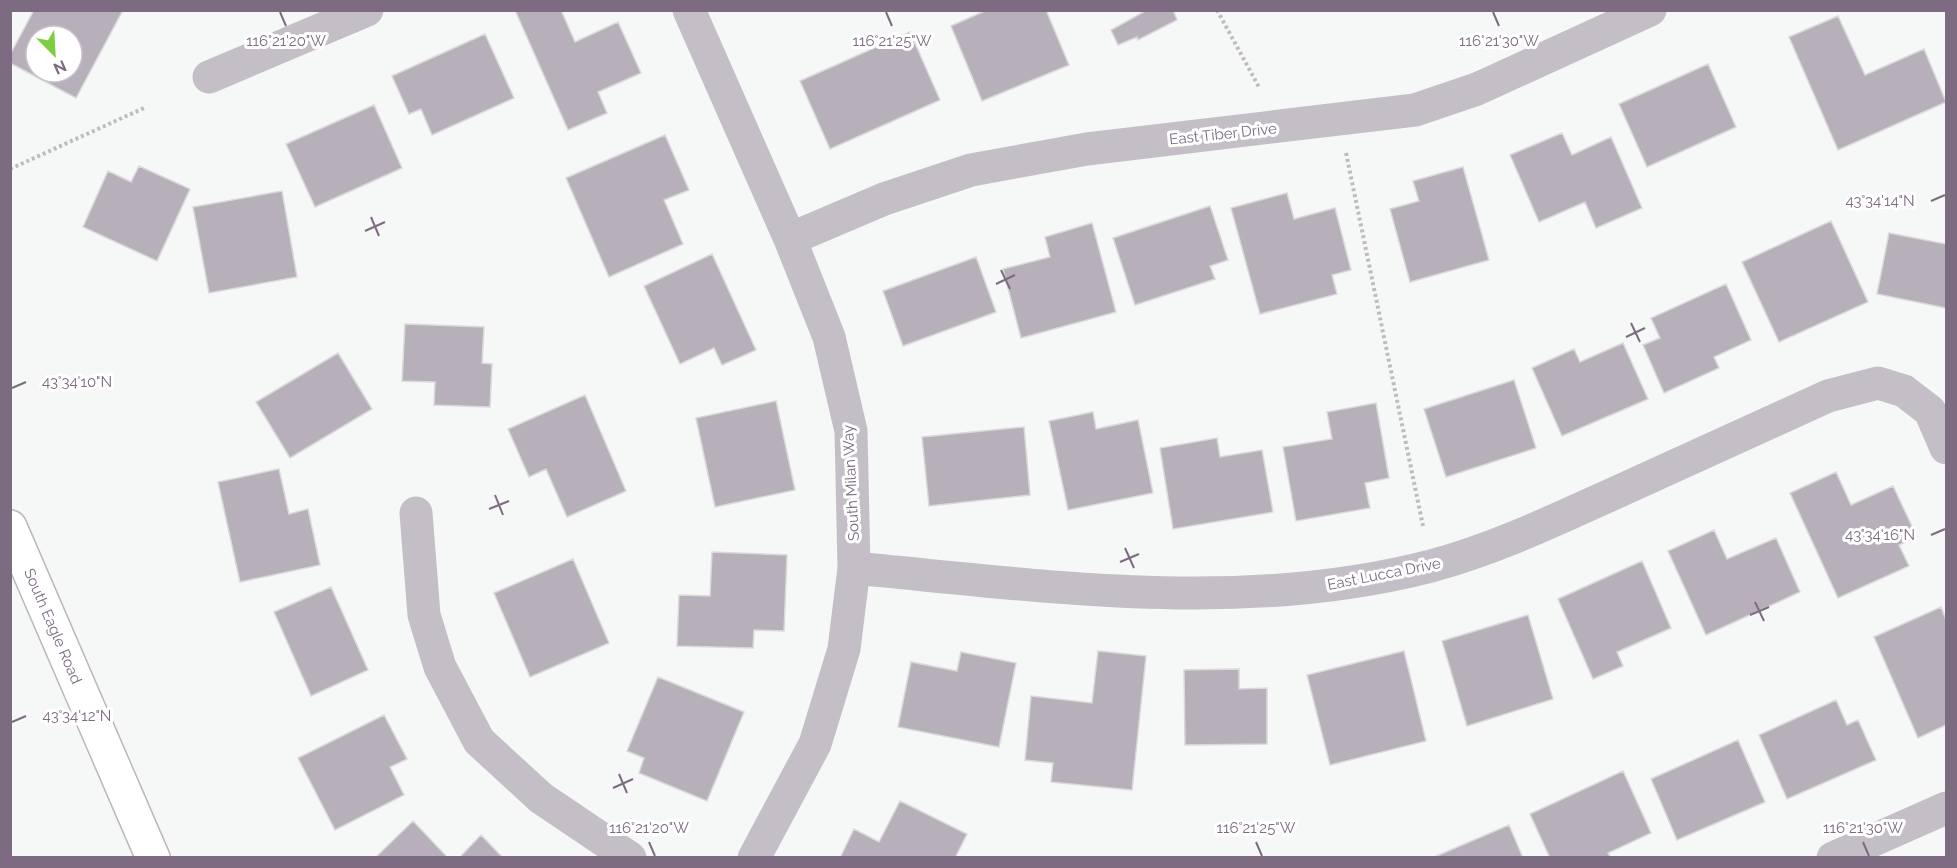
<svg xmlns="http://www.w3.org/2000/svg" width="1957" height="868" font-family="Raleway,sans-serif">
<style>
.building{fill:#b7afba;stroke:#d8d9d8;stroke-width:1.5;fill-rule:evenodd}
.lines{fill:none;stroke-linecap:round;stroke-linejoin:round}
.secondary-casing{stroke:#bcb6be;stroke-width:36}
.path{stroke:#bfbbc0;stroke-width:4;stroke-dasharray:3 3;stroke-linecap:butt}
.street{stroke:#c4bfc6;stroke-width:33}
.secondary{stroke:#fff;stroke-width:33}
.ticks{fill:none;stroke:#7d6b82;stroke-width:2}
.labels{text-anchor:middle;dominant-baseline:central;stroke-width:6;stroke-linejoin:round;paint-order:stroke}
.street-label{font-size:15px;fill:#7d6b82;stroke:#fff}
.ticks-label{font-size:15px;text-anchor:middle;fill:#7d6b82;stroke:#fff;stroke-width:6;stroke-linejoin:round;paint-order:stroke}
</style>
<rect width="100%" height="100%" fill="#f5f8f6"/>
<path class="building" d="M34,10H123L76,98L10,63V55ZM36,36H72V72H36Z
M515,10H561L575,42L618,22L641,73L598,92L607,113L568,130Z
M987,10H1046L1069,65L982,101L951,26Z
M1147,10H1173L1177,20L1138,40L1137,37L1118,45L1111,30Z
M1838,16L1865,75L1924,49L1946,102L1838,150L1789,37Z
M910,32L940,100L830,149L800,81Z
M485,34L514,98L432,135L421,109L409,114L392,76Z
M1708,64L1736,127L1647,167L1619,104Z
M374,105L402,168L315,207L286,144Z
M1562,133L1572,155L1611,137L1642,208L1596,228L1585,202L1539,222L1510,155Z
M665,135L689,190L664,200L683,244L609,277L566,178Z
M139,166L190,189L157,261L83,227L108,171L131,182Z
M1463,167L1489,260L1410,282L1390,209L1419,201L1413,181Z
M282,191L297,277L209,293L193,207Z
M1287,193L1294,219L1335,208L1351,270L1332,275L1337,294L1260,314L1231,208Z
M1210,206L1228,260L1210,266L1215,279L1135,305L1113,238Z
M1831,221L1868,302L1779,342L1742,262Z
M1092,223L1116,312L1021,338L1003,269L1050,257L1045,237Z
M1889,233L1946,244V308L1877,294Z
M712,254L756,350L722,365L714,348L680,364L644,286Z
M976,257L996,312L903,346L883,291Z
M1726,284L1751,340L1714,357L1719,368L1664,393L1643,345L1660,338L1651,318Z
M405,324L484,327L482,363L492,364L490,407L434,405L435,382L402,381Z
M1623,343L1648,399L1562,436L1532,368L1574,349L1580,362Z
M338,353L372,409L290,458L256,402Z
M1514,380L1536,448L1446,477L1424,409Z
M585,395L626,491L567,517L546,469L529,477L508,429Z
M776,401L795,490L715,507L696,418Z
M1376,403L1389,478L1365,483L1370,508L1296,521L1283,447L1332,439L1327,412Z
M1093,412L1096,429L1138,420L1153,493L1068,510L1049,421Z
M1024,427L1030,495L929,506L922,437Z
M1217,438L1220,457L1262,450L1273,512L1173,529L1160,448Z
M279,469L289,514L308,509L320,565L240,582L218,482Z
M1836,472L1851,505L1893,486L1917,537L1899,545L1909,566L1838,598L1790,493Z
M1714,530L1727,559L1776,538L1800,592L1706,635L1668,551Z
M712,552L787,555L784,631L754,630L753,648L677,646L679,595L710,596Z
M573,559L609,643L530,677L494,593Z
M1642,561L1671,628L1617,652L1623,666L1593,679L1558,599Z
M331,587L368,670L311,696L274,612Z
M1941,607L1946,620V725L1918,738L1874,637Z
M1528,615L1553,699L1467,726L1442,641Z
M1098,651L1146,656L1132,790L1051,782L1053,763L1025,760L1031,696L1092,703Z
M1404,651L1426,741L1330,765L1307,675Z
M961,652L1016,663L999,747L898,727L911,662L957,671Z
M1239,669V689L1267,688V744L1185,745L1184,670Z
M658,677L744,712L707,801L639,773L644,758L627,751Z
M1836,700L1847,725L1858,720L1876,760L1787,799L1759,735Z
M384,715L407,759L390,767L404,795L335,830L298,758Z
M1738,740L1765,802L1677,840L1651,779Z
M1623,771L1651,833L1608,853L1611,858H1550L1530,814Z
M900,801L967,834L955,858H840L854,829L879,842Z
M413,821L448,858H375Z
M1509,825L1523,858H1432Z
M481,835L503,858H459Z"/>
<g class="lines">
<defs>
<g id="secondary">
<path id="s1" d="M10,527L153,858"/>
</g>
</defs>
<use href="#secondary" class="secondary-casing"/>
<path class="path" d="M1217,10L1260,89
M1346,153L1423,526
M10,169L144,108"/>
<path class="street" d="M689,10L790,239L829,337L851,431L854,568L844,649L815,744L754,858
M209,77L367,10
M790,239L884,199L971,170L1087,149L1415,110L1477,89L1650,10
M416,513L424,615L440,667L479,741L541,798L630,858
M854,568C1045,586 1242,615 1431,566C1495,549 1555,520 1615,493C1686,461 1757,428 1828,396L1878,383L1904,391L1930,411L1946,448
M1833,858L1946,808"/>
<use href="#secondary" class="secondary"/>
</g>
<path class="ticks" d="M280,12L286,26M886,12L892,26M1493,12L1499,26M1931,201L1945,195M371,217L379,236M365,231L385,222M1001,270L1010,289M996,284L1015,275M1631,323L1640,342M1626,337L1645,328M12,388L26,382M495,495L503,515M489,509L509,501M1931,535L1945,529M1125,548L1134,568M1120,562L1139,554M1755,602L1764,621M1750,615L1769,607M12,722L26,716M619,774L627,793M613,788L633,779M649,842L655,856M1256,842L1262,856M1863,842L1869,856"/>
<g class="labels">
<g class="street-label">
<text transform="translate(1223 134) rotate(-6)">East Tiber Drive</text>
<text transform="translate(851 483) rotate(-93)">South Milan Way</text>
<text transform="translate(1384 574) rotate(-11)">East Lucca Drive</text>
<text stroke="none"><textPath href="#s1" startOffset="108">South Eagle Road</textPath></text>
</g>
</g>
<g class="ticks-label">
<text x="286" y="46">116°21'20"W</text>
<text x="892" y="46">116°21'25"W</text>
<text x="1499" y="46">116°21'30"W</text>
<text x="1880" y="206">43°34'14"N</text>
<text x="77" y="387">43°34'10"N</text>
<text x="1880" y="540">43°34'16"N</text>
<text x="77" y="721">43°34'12"N</text>
<text x="649" y="833">116°21'20"W</text>
<text x="1256" y="833">116°21'25"W</text>
<text x="1863" y="833">116°21'30"W</text>
</g>
<rect width="1957" height="868" fill="none" stroke="#7d6b82" stroke-width="24"/>
<g transform="translate(54 54) rotate(156)"><circle r="28" fill="#ffffff" stroke="#cbc4cd" stroke-width="1.5"/>
<path d="M0-4.5L10 22L0 15L-10 22Z" fill="#7dcd40"/>
<text y="-9" font-size="16" font-weight="bold" text-anchor="middle" fill="#7d6b82">N</text>
</g>
</svg>
